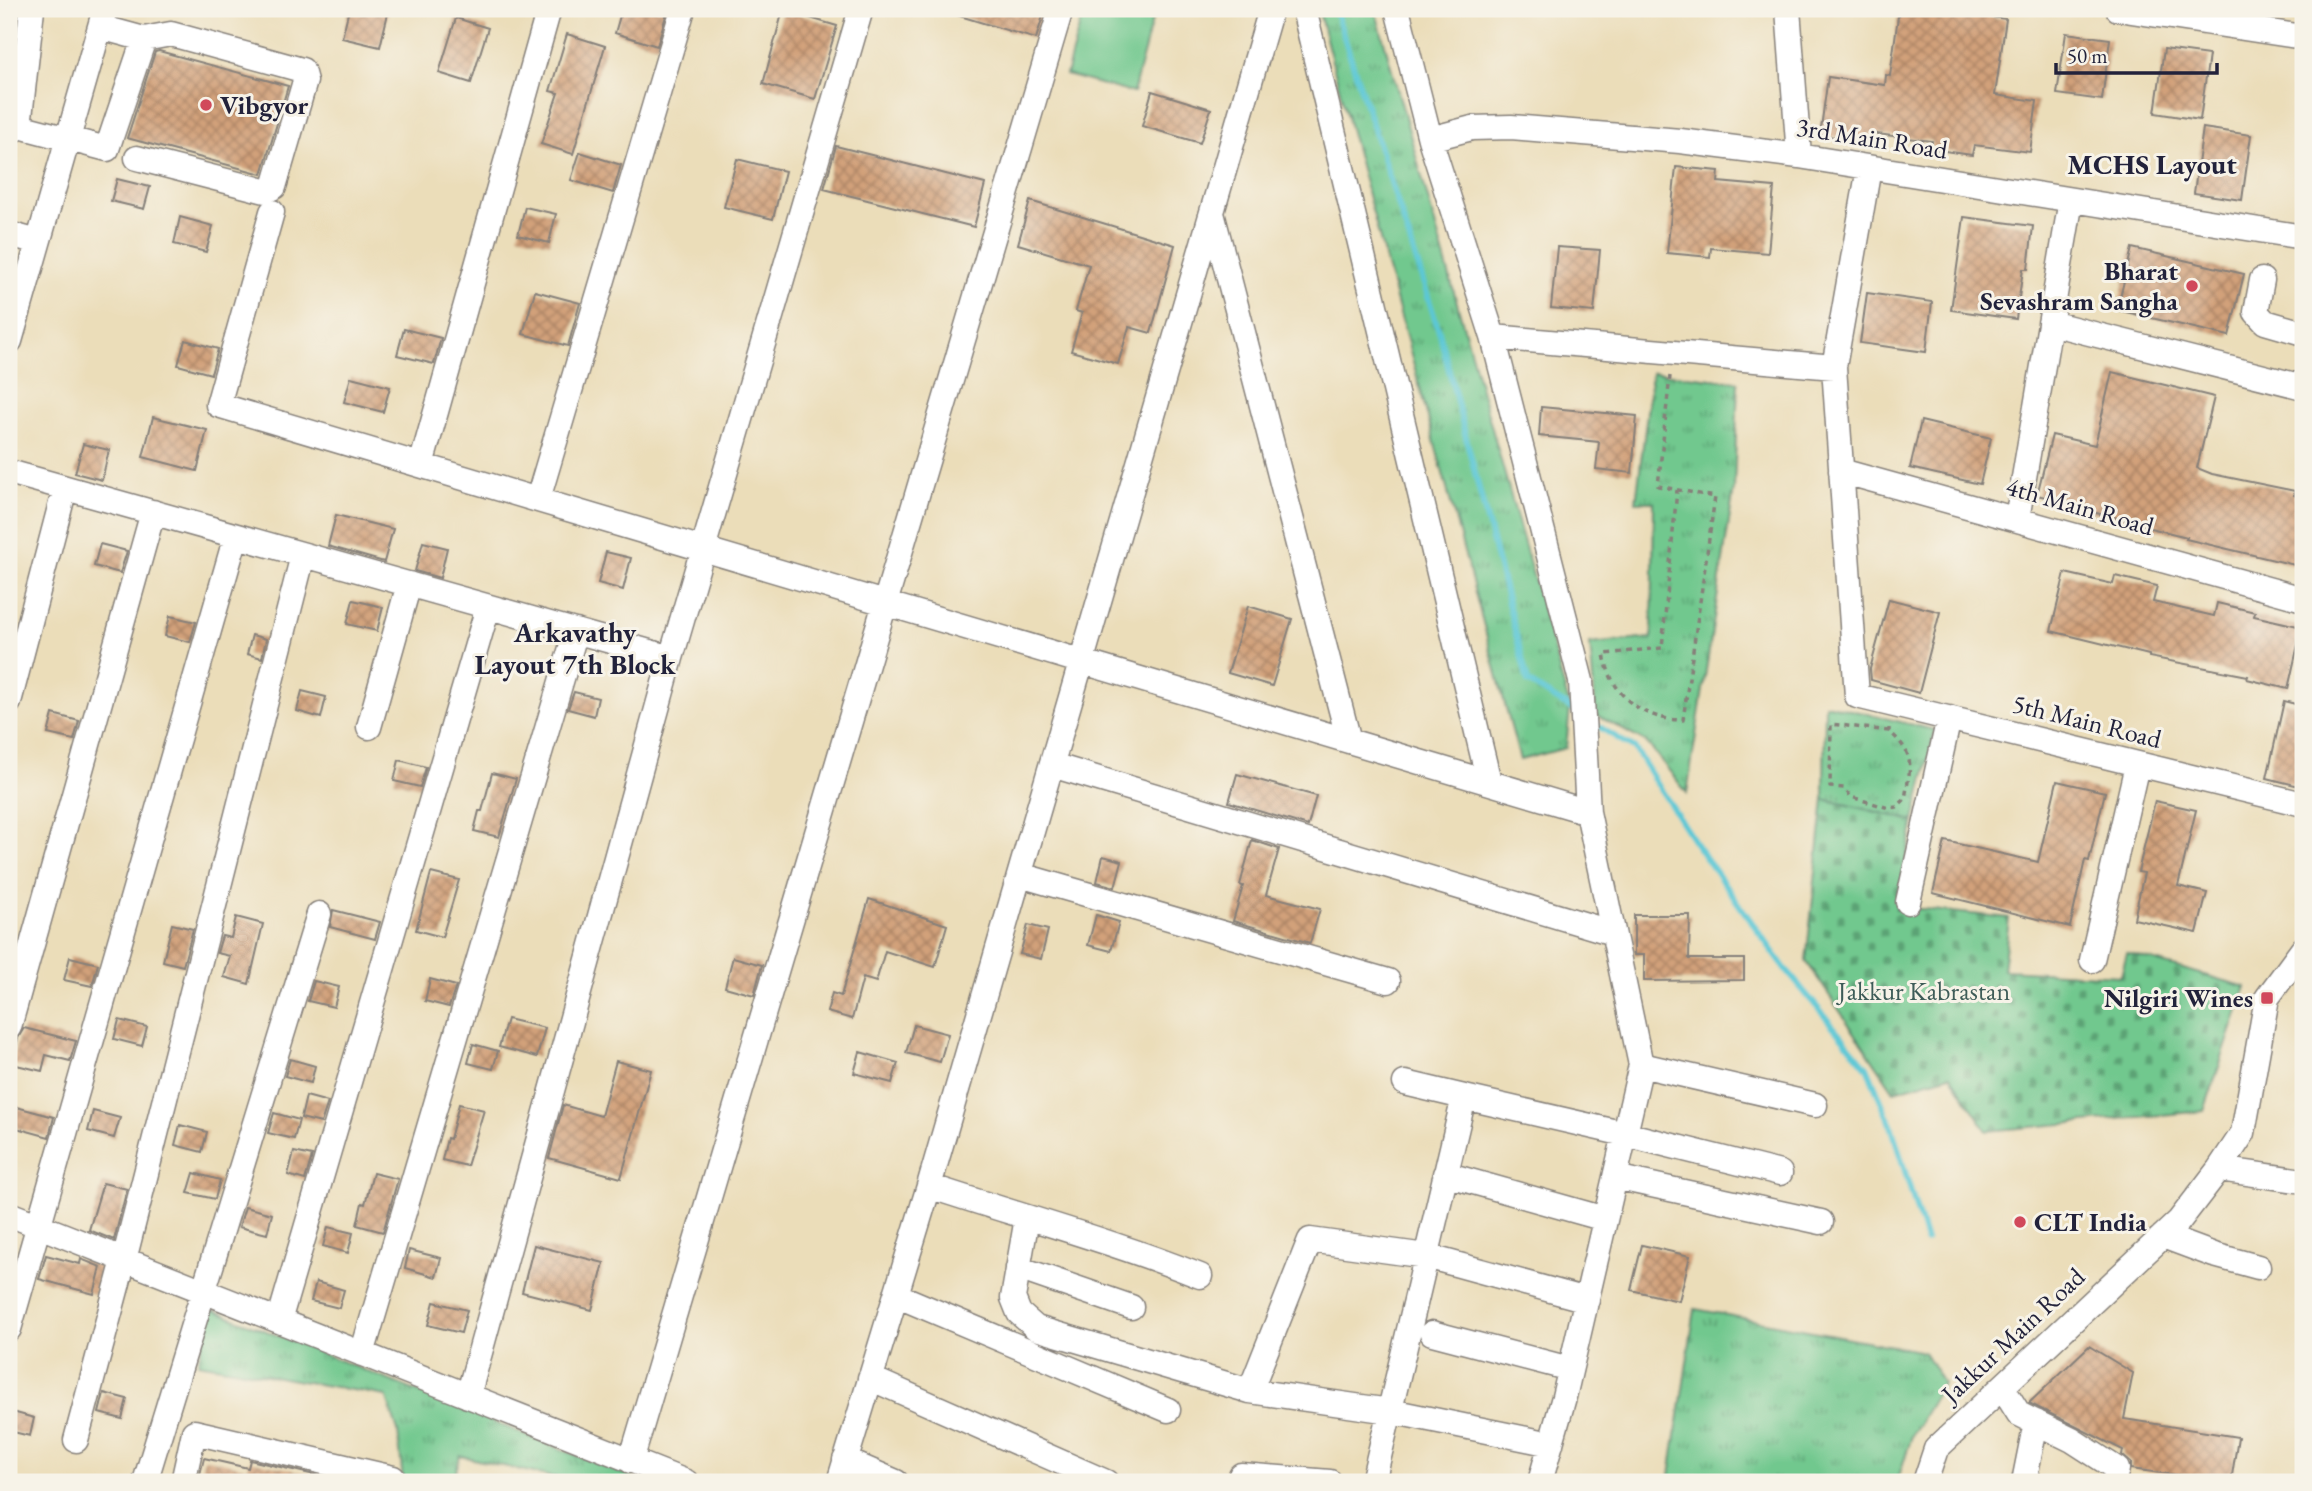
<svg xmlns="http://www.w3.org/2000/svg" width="2312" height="1491" font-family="'EB Garamond',serif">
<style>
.grass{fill:#71c88e;stroke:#4a7564;stroke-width:2}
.cemetery{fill:url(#cemetery-stones);stroke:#4a7564;stroke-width:2}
.park{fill:url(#park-tufts);stroke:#4a7564;stroke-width:2}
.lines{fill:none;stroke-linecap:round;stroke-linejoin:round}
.stream{stroke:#5bc7d5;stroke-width:6}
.building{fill:url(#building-cross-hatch)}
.minor-casing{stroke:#86807a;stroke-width:27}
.path{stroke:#86807a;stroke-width:3.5;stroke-dasharray:5 5;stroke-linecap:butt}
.minor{stroke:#fff;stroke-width:24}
.poi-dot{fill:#d1495b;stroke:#f7f3e8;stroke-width:2.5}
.labels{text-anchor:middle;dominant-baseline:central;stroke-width:6;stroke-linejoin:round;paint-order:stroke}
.poi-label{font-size:26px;font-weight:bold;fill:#22223b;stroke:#f7f3e8;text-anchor:start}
.street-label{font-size:26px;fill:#22223b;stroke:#f7f3e8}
.park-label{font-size:26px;fill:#3e5c58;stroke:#f7f3e8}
.neighbourhood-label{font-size:28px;font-weight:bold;fill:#22223b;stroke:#f7f3e8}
</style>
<defs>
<pattern id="cemetery-stones" width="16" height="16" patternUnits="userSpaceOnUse" patternTransform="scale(1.75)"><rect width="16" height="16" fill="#71c88e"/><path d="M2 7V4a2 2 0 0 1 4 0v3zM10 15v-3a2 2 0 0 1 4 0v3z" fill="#5ca275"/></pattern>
<pattern id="park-tufts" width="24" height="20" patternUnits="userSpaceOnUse" patternTransform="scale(1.75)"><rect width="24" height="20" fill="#71c88e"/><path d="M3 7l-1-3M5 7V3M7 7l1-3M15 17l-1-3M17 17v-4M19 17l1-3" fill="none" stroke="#5ca275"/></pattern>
<pattern id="building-cross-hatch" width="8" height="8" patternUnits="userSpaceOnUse" patternTransform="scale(1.75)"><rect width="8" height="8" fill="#d2a17a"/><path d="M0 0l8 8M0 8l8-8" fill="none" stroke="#aa8365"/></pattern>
</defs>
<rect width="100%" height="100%" fill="#f7f3e8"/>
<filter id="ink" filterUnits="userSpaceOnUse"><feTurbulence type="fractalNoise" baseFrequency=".0143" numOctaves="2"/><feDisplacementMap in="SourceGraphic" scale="14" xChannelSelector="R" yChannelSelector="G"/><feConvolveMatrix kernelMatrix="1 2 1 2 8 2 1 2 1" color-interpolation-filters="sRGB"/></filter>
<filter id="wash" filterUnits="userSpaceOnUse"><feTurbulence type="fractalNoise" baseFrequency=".00686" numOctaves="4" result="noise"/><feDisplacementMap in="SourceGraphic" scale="28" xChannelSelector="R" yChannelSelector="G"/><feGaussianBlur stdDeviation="1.57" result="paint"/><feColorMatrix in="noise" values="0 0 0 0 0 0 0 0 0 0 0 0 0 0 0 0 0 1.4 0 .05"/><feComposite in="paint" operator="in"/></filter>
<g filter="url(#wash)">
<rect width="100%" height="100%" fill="#ebddb9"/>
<path class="grass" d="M1084,9H1155L1133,93L1066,75Z"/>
<path class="cemetery" d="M1824,799L1914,821L1896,909H1923L2009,918L2003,970L2121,976L2127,953L2246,987L2204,1111L1987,1131L1950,1075L1894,1091L1806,961Z"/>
<path class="park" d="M1318,9H1375L1570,708L1566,748L1520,760Z
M1652,372L1738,382L1734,489L1687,793L1647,743L1596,715L1590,644L1652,638L1654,502H1636Z
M1825,704L1935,730L1914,821L1824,799Z
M209,1308L638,1480L636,1482H573L460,1456L453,1482H403L398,1431L386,1396L198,1363Z
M1695,1309L1924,1352L1943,1383L1912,1436L1897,1482H1669Z"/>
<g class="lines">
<path class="stream" d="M1335,9L1439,331L1528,682L1575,711
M1590,721L1635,749L1693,840L1786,970L1867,1067L1891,1125L1926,1241"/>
</g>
<g id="blocks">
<path class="building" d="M349,9H389L380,47L342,38Z
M622,9H668L657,46L615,33Z
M950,9H1045L1036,39L950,13Z
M1899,9H1928L2006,19L1995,95L2037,101L2030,152L1974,145L1972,155L1931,149L1932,141L1870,133L1869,142L1820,135L1828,77L1885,85L1886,75L1890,76Z
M783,10L837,26L815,99L763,84Z
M456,18L488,28L471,83L439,73Z
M2066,33L2110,39L2102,100L2057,94Z
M567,34L605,46L573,154L541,144L558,93L550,91Z
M2164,49L2209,55L2200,120L2155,113Z
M159,51L288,86L262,174L127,138L155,52Z
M1152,91L1211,109L1200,143L1142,126Z
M2203,128L2251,135L2242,200L2194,193Z
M836,146L985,184L974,227L824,189Z
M580,152L621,165L613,193L571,180Z
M737,159L785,171L773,219L724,207Z
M1676,167L1719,171L1718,182L1774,187L1768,253L1711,248L1710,257L1667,253Z
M117,179L150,187L144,209L111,201Z
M1030,201L1175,245L1151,333L1129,327L1118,364L1071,351L1082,313L1076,311L1089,265L1018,244Z
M525,207L556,214L549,243L518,235Z
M180,217L213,226L206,252L174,244Z
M1964,217L2033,226L2028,269H2023L2016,319L1951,310Z
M1557,247L1600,250L1594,312L1551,308Z
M2132,248L2244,274L2229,336L2117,310Z
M535,291L580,303L568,346L523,334Z
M1867,293L1932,302L1926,352L1860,343Z
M404,329L441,338L434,364L397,355Z
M185,340L218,349L211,374L178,365Z
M2112,372L2214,397L2197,468L2212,474L2295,491L2294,495L2303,498V567L2186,539L2187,537L2134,524L2135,522L2083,510V506L2037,495L2052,435L2095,445Z
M351,377L390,387L383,412L344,402Z
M1541,407L1637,416L1632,473L1596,469L1599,442L1539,436Z
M153,417L207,430L197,471L143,457Z
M1921,421L1991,438L1980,484L1910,468Z
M83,444L109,450L102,480L75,473Z
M336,515L393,529L384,562L328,546Z
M423,542L447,548L440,578L415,571Z
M100,544L127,551L120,573L94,566Z
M606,552L631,558L623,590L598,583Z
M2065,573L2113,584L2115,576L2157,586L2153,602L2214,616L2217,603L2255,612L2254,616L2302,627L2288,689L2247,679L2248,676L2149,657V655L2051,631Z
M1889,599L1940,612L1919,693L1871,680L1870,669Z
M353,600L383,607L377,631L347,624Z
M1248,606L1292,619L1272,686L1228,673Z
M170,616L196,622L190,642L165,636Z
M252,635L266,639L262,658L247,654Z
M302,691L326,697L321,718L297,711Z
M574,692L598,698L594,716L568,709Z
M2284,701L2303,706V787L2267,778Z
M53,714L79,721L74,740L48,734Z
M399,760L426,767L420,787L394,781Z
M492,773L516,779L499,837L474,831L479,811H482Z
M1237,774L1316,796L1308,826L1229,802Z
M2057,781L2105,792L2089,861L2085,860L2070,927L1933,893L1945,841L2038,862Z
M2155,801L2196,810L2178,886L2207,893L2197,933L2134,919L2144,873L2138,872Z
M1252,840L1279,849L1266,895L1320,909L1310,943L1233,921L1243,886L1240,885Z
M1103,856L1122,861L1115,887L1097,882Z
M431,873L459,880L442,937L416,930Z
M869,899L947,925L935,967L885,951L876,982L863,978L852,1019L827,1012L832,993L841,996Z
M333,910L380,922L375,939L330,927Z
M1096,915L1119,922L1111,951L1088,945Z
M1634,915H1690L1689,959H1744V980L1644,981V955H1634Z
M236,917L263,924L249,984L224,977L230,956L217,953L222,936L231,938Z
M172,924L193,929L183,966L163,961Z
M1028,925L1048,930L1041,959L1020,954Z
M70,957L98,964L92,986L64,980Z
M733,957L762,965L754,995L725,987Z
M430,979L456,986L449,1007L425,1001Z
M314,981L339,987L334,1007L308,1001Z
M507,1019L545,1028L537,1057L499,1047Z
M119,1020L147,1027L142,1046L114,1039Z
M914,1025L948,1034L940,1062L906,1053Z
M24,1028L76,1041L70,1061L46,1055L42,1071L12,1064L18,1038Z
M473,1044L498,1051L493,1069L468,1063Z
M860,1052L898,1063L892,1083L854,1073Z
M290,1059L315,1066L311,1083L285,1076Z
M616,1061L651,1070L621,1178L549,1158L563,1105L601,1116Z
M306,1096L328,1102L321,1123L301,1118Z
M459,1104L484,1110L467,1166L442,1160L447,1138L450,1139Z
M9,1105L54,1117L49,1137L9,1126Z
M93,1111L120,1118L114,1138L88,1131Z
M274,1113L299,1120L294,1139L268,1133Z
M180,1125L207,1132L202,1152L175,1145Z
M294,1152L312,1156L305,1180L288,1175Z
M194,1173L220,1180L215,1199L188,1193Z
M373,1173L398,1179L383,1232L357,1225L362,1203L365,1204Z
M103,1183L127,1189L114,1240L89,1230Z
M245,1207L272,1214L267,1234L239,1227Z
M328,1227L353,1233L348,1253L323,1246Z
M534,1245L604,1263L592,1310L522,1292Z
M1642,1245L1690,1256L1679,1301L1631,1290Z
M409,1250L441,1258L436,1277L405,1268Z
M46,1255L80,1264L81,1259L101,1267L94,1294L39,1279Z
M316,1282L344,1290L339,1308L311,1301Z
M434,1302L467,1310L461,1333L428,1325Z
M2089,1346L2133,1373L2124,1419L2238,1437L2231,1482L2131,1469V1463L2122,1455L2123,1450L2029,1403Z
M104,1393L127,1399L122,1419L99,1413Z
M9,1411L34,1418L30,1436L9,1431Z
M204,1458L248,1468L250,1460L345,1482H198Z"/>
</g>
</g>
<g filter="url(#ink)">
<use href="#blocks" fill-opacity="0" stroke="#86807a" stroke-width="2"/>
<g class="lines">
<defs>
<path id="minor" d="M1304,9L1489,782
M1397,9L1430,139L1493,337L1581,681L1588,812L1641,1065L1564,1397L1540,1482
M1788,9L1799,156
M2118,9L2303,37
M100,27L144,39L171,34L302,70L305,81L274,187L265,191L137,158
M19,126L107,149L144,39
M9,133L19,126L32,9
M1430,139L1472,128L1511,127L1680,141L1799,156L2303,237
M1869,168L1834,367L1857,696L2303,804
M272,212L218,405L1588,812
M1212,213L1349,741
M9,234L38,242
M2262,280L2256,312L2265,322L2303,333
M2050,323L2303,387
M1493,337L1834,367
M10,341L105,9
M421,465L549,9
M1841,471L2303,599
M9,472L671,658
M538,499L683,9
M2017,519L2071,200
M9,702L65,488
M369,727L409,584
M1052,765L1613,933
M1020,875L1388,981
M1908,902L1949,718
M2092,960L2137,765
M9,1027L153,512
M1641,1065L1815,1105
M1405,1083L1464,1097
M2219,1169L2303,1181
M1445,1174L1605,1219
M1615,1177L1821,1222
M929,1186C1020,1216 1112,1241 1200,1276
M9,1214L686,1482
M1027,1218L1013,1298L1019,1313L1036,1328L1250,1391L1390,1411L1551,1444
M2163,1236L2214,1255L2258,1267
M1018,1268L1131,1307
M896,1295L1168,1410
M279,1321L488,607
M9,1329L236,536
M1432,1333L1570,1369
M362,1354L576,631
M870,1378L1106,1482
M2002,1387L2019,1414L2072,1440L2117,1469L2113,1482
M1250,1391L1310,1240L1426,1256L1587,1300
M468,1396L671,658L861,9
M76,1440L124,1260L303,555
M845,1460L896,1482
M631,1461L1061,9
M145,1482L319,914
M183,1482L194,1432L393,1478L392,1482
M839,1482L929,1186L1271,9
M1239,1482L1241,1475L1330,1482
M1373,1482L1464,1097L1625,1134L1780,1173
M1925,1482L1936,1449L2179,1221L2219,1169L2243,1133L2267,998L2303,949
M2024,1482L2036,1422"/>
</defs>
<use href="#minor" class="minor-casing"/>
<path class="path" d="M1670,376L1658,486L1715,497L1683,720C1641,720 1611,695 1604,654L1662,648L1677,490
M1889,731L1831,724L1830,787L1844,788L1851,797L1889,808L1897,807L1905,799C1910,766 1917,756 1889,731V728"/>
<use href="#minor" class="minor"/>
</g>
</g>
<g class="poi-dot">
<circle cx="206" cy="105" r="7"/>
<circle cx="2192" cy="286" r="7"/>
<rect x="2260" y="991" width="14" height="14" rx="3.5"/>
<circle cx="2020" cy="1222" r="7"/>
</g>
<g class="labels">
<g class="poi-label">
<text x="220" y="105">Vibgyor</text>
<text x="2178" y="271" text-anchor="end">Bharat<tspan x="2178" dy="30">Sevashram Sangha</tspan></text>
<text x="2253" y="998" text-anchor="end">Nilgiri Wines</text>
<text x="2034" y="1222">CLT India</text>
</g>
<g class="street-label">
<text transform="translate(1872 138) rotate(9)">3rd Main Road</text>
<text transform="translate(2080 506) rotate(16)">4th Main Road</text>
<text transform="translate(2087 721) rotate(14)">5th Main Road</text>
<text transform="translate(2013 1335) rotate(-43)">Jakkur Main Road</text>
</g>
<g class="park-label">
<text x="1924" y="991">Jakkur Kabrastan</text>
</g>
<g class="neighbourhood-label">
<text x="2152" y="164">MCHS Layout</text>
<text x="575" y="632">Arkavathy<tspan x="575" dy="32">Layout 7th Block</tspan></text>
</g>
</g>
<rect width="2312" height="1491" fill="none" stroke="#f7f3e8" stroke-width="35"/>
<path d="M2056 63v10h161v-10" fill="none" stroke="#22223b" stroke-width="3.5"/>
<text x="2067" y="63" font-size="21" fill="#22223b" stroke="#f7f3e8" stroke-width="5" paint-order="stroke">50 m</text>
</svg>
